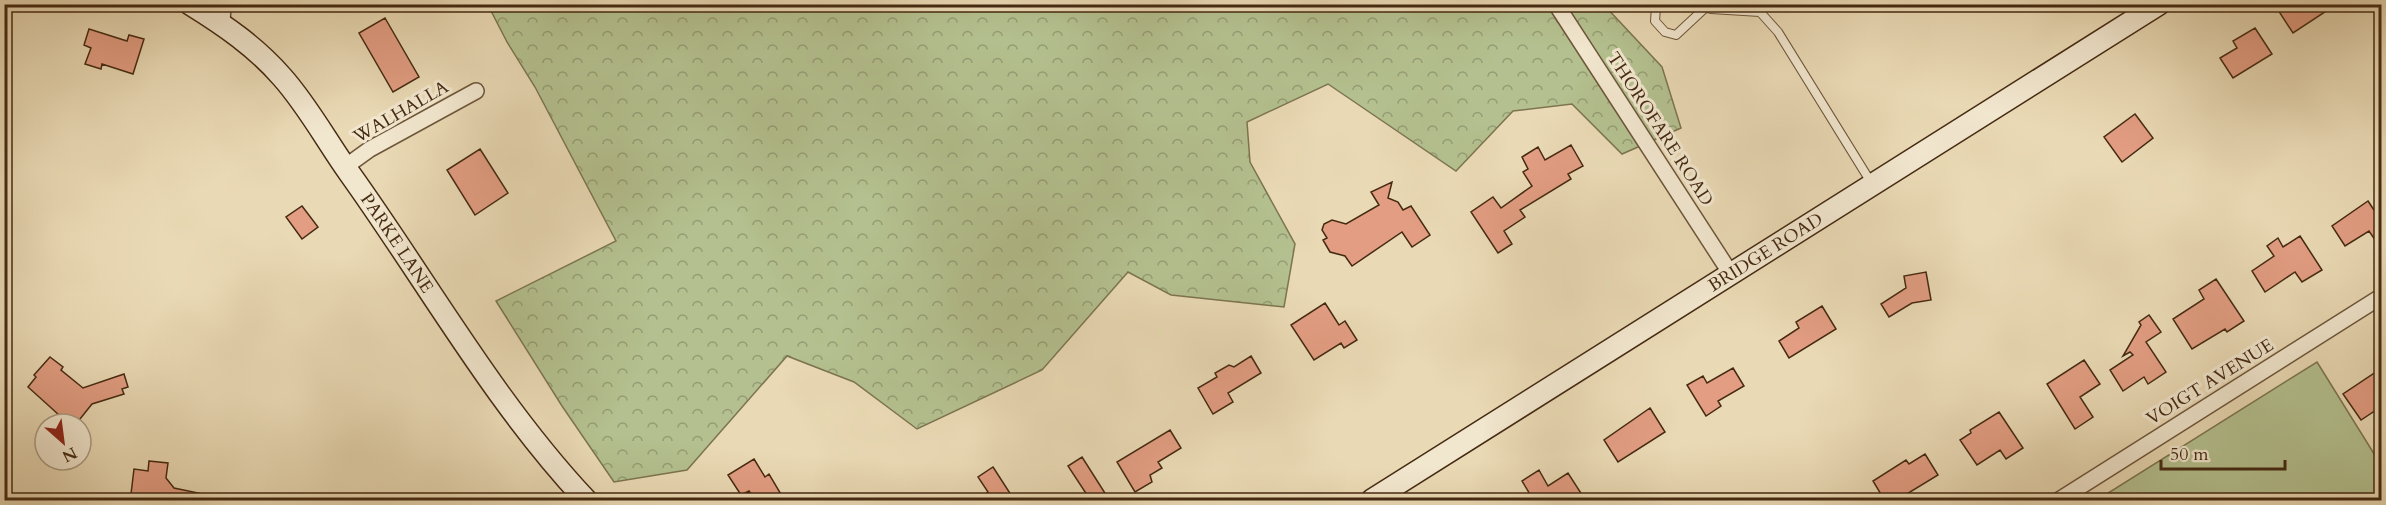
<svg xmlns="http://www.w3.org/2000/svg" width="2386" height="505" font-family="Cardo,serif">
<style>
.forest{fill:url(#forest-crowns);stroke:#7c7550;stroke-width:1.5}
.park{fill:#b4c08f;stroke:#7c7550;stroke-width:1.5}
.building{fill:#e29d82;stroke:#452a12;stroke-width:1.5}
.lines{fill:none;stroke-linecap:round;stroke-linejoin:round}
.lane-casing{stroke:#6e563a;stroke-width:10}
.street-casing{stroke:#6e563a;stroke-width:18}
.secondary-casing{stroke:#452a12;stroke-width:24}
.lane{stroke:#f1e6ce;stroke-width:8}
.street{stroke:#f1e6ce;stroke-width:15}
.secondary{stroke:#f1e6ce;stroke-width:21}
.labels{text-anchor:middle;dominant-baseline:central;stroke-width:6;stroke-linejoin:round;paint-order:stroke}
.street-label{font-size:18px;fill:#452a12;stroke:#f1e6ce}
</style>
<defs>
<pattern id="forest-crowns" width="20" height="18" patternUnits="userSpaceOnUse" patternTransform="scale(1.5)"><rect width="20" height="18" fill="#b4c08f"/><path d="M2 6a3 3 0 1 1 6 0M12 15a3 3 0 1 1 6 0" fill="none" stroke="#949c73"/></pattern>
</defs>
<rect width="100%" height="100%" fill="#e9d9b4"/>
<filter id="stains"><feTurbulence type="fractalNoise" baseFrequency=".00333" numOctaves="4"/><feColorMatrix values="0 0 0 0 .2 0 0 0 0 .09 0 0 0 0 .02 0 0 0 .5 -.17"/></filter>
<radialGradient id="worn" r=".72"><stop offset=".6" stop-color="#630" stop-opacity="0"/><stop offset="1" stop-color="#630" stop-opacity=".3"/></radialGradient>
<path class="forest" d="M488,5H1604L1662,67L1681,128L1622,154L1572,104L1513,111L1456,171L1328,84L1247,122L1250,162L1295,244L1284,307L1171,295L1128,272L1042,370L917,429L854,382L787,356L687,470L614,482L562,406L496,301L616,241L535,87L507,42Z"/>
<path class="park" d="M2317,362L2381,465V500H2097Z"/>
<path class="building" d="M2285,4H2337L2293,33L2278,10Z
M385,18L419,77L393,92L359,33Z
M2255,28L2272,54L2233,78L2220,58L2237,48L2233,41Z
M89,29L127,41L129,35L144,39L133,74L102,64L101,69L85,64L91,48L84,45Z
M2135,114L2153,138L2122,162L2104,137Z
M1571,145L1583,166L1568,174L1571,179L1520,210L1525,217L1504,231L1512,244L1498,253L1471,212L1493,197L1501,208L1532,186L1523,172L1528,169L1522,157L1538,147L1545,160Z
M480,149L508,193L475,215L447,170Z
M1392,182L1388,198L1398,202L1403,210L1411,206L1430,235L1412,247L1402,232L1352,266L1345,256L1330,252L1323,240L1327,238L1322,230L1324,224L1332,220L1346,224L1379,205L1371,192Z
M2368,201L2382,222V250L2369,231L2345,246L2332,226Z
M302,206L318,227L302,239L286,217Z
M2300,236L2322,270L2302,282L2295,272L2265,292L2252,271L2274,256L2267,246L2278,238L2283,247Z
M1926,272L1931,300L1912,303L1889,317L1881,304L1906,288L1904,276Z
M2216,279L2244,321L2227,332L2225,329L2192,349L2173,319L2204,299L2199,290Z
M1325,303L1339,325L1345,321L1357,340L1344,348L1341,343L1314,360L1291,325Z
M1822,306L1836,329L1789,358L1779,341L1799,328L1796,322Z
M2149,315L2161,332L2146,342L2166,372L2148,384L2144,377L2123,391L2110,370L2133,355L2130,352L2123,356L2141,325L2139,322Z
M1251,356L1261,373L1228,393L1233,402L1213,414L1198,388L1217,377L1215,373L1229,365L1234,367Z
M50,357L63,367L61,370L83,388L124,374L128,387L122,389L124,394L92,404L76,424H69L28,387L36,377L34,375Z
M2084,360L2100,384L2080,397L2093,417L2075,429L2047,384Z
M1733,368L1744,386L1718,401L1721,406L1706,416L1687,385L1703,376L1707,383Z
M2382,368V406L2361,420L2343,394Z
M1650,408L1665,432L1618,462L1604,440Z
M1999,412L2023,448L2006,459L2000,450L1977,465L1960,440L1971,433L1970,430Z
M1170,430L1181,448L1158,462L1162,468L1150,475L1152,482L1135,492L1117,462Z
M1925,454L1938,475L1905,495L1908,501H1885L1873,481L1906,460L1909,464Z
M1082,457L1110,501H1091L1068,466Z
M754,459L765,477L769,474L785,501H756L749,491L741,495L728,475Z
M149,461L168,463L166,478L174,488L203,494L202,501H147L142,495L131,494L134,469L148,471Z
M993,467L1015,501H975L988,492L978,477Z
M1539,470L1548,486L1568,473L1586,501H1534L1522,481Z"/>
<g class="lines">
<defs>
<path id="lane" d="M1661,4L1656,7L1655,21L1665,32L1676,35L1705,8
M1692,4L1711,9L1760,12L1778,32L1872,184"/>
<path id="street" d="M1556,4L1731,274
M222,23L223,4
M345,167L370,149L476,91
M2059,500L2382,296"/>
<g id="secondary">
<path id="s1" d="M190,4C224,25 256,47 282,77C308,106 327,142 350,174C428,283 494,402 586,500"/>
<path id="s2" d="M1372,500L2159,4"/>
</g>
</defs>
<use href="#lane" class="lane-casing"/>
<use href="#street" class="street-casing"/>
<use href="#secondary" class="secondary-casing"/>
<use href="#lane" class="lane"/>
<use href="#street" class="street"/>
<use href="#secondary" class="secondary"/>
</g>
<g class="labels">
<g class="street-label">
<text transform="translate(401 112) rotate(-30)">WALHALLA</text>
<text transform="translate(1660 129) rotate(57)">THOROFARE ROAD</text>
<text stroke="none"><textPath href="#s1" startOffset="320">PARKE LANE</textPath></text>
<text stroke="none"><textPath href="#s2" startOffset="465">BRIDGE ROAD</textPath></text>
<text transform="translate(2210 382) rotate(-32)">VOIGT AVENUE</text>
</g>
</g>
<rect width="2386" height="505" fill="none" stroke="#e9d9b4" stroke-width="24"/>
<rect x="6" y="6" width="2374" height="493" fill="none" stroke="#452a12" stroke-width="3"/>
<rect x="12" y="12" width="2362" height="481" fill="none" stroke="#452a12" stroke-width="1.5"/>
<g transform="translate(63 442) rotate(152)"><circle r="28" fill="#f1e6ce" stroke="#ac9b83" stroke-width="1.5"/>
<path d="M0-4.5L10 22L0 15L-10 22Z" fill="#8f2418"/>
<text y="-9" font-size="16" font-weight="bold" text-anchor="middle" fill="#452a12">N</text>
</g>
<path d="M2161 460v9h124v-9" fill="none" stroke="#452a12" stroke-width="3"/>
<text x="2170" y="460" font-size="18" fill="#452a12" stroke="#f1e6ce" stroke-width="4.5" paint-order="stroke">50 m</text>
<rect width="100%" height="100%" filter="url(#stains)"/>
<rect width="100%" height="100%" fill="url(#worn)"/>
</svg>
